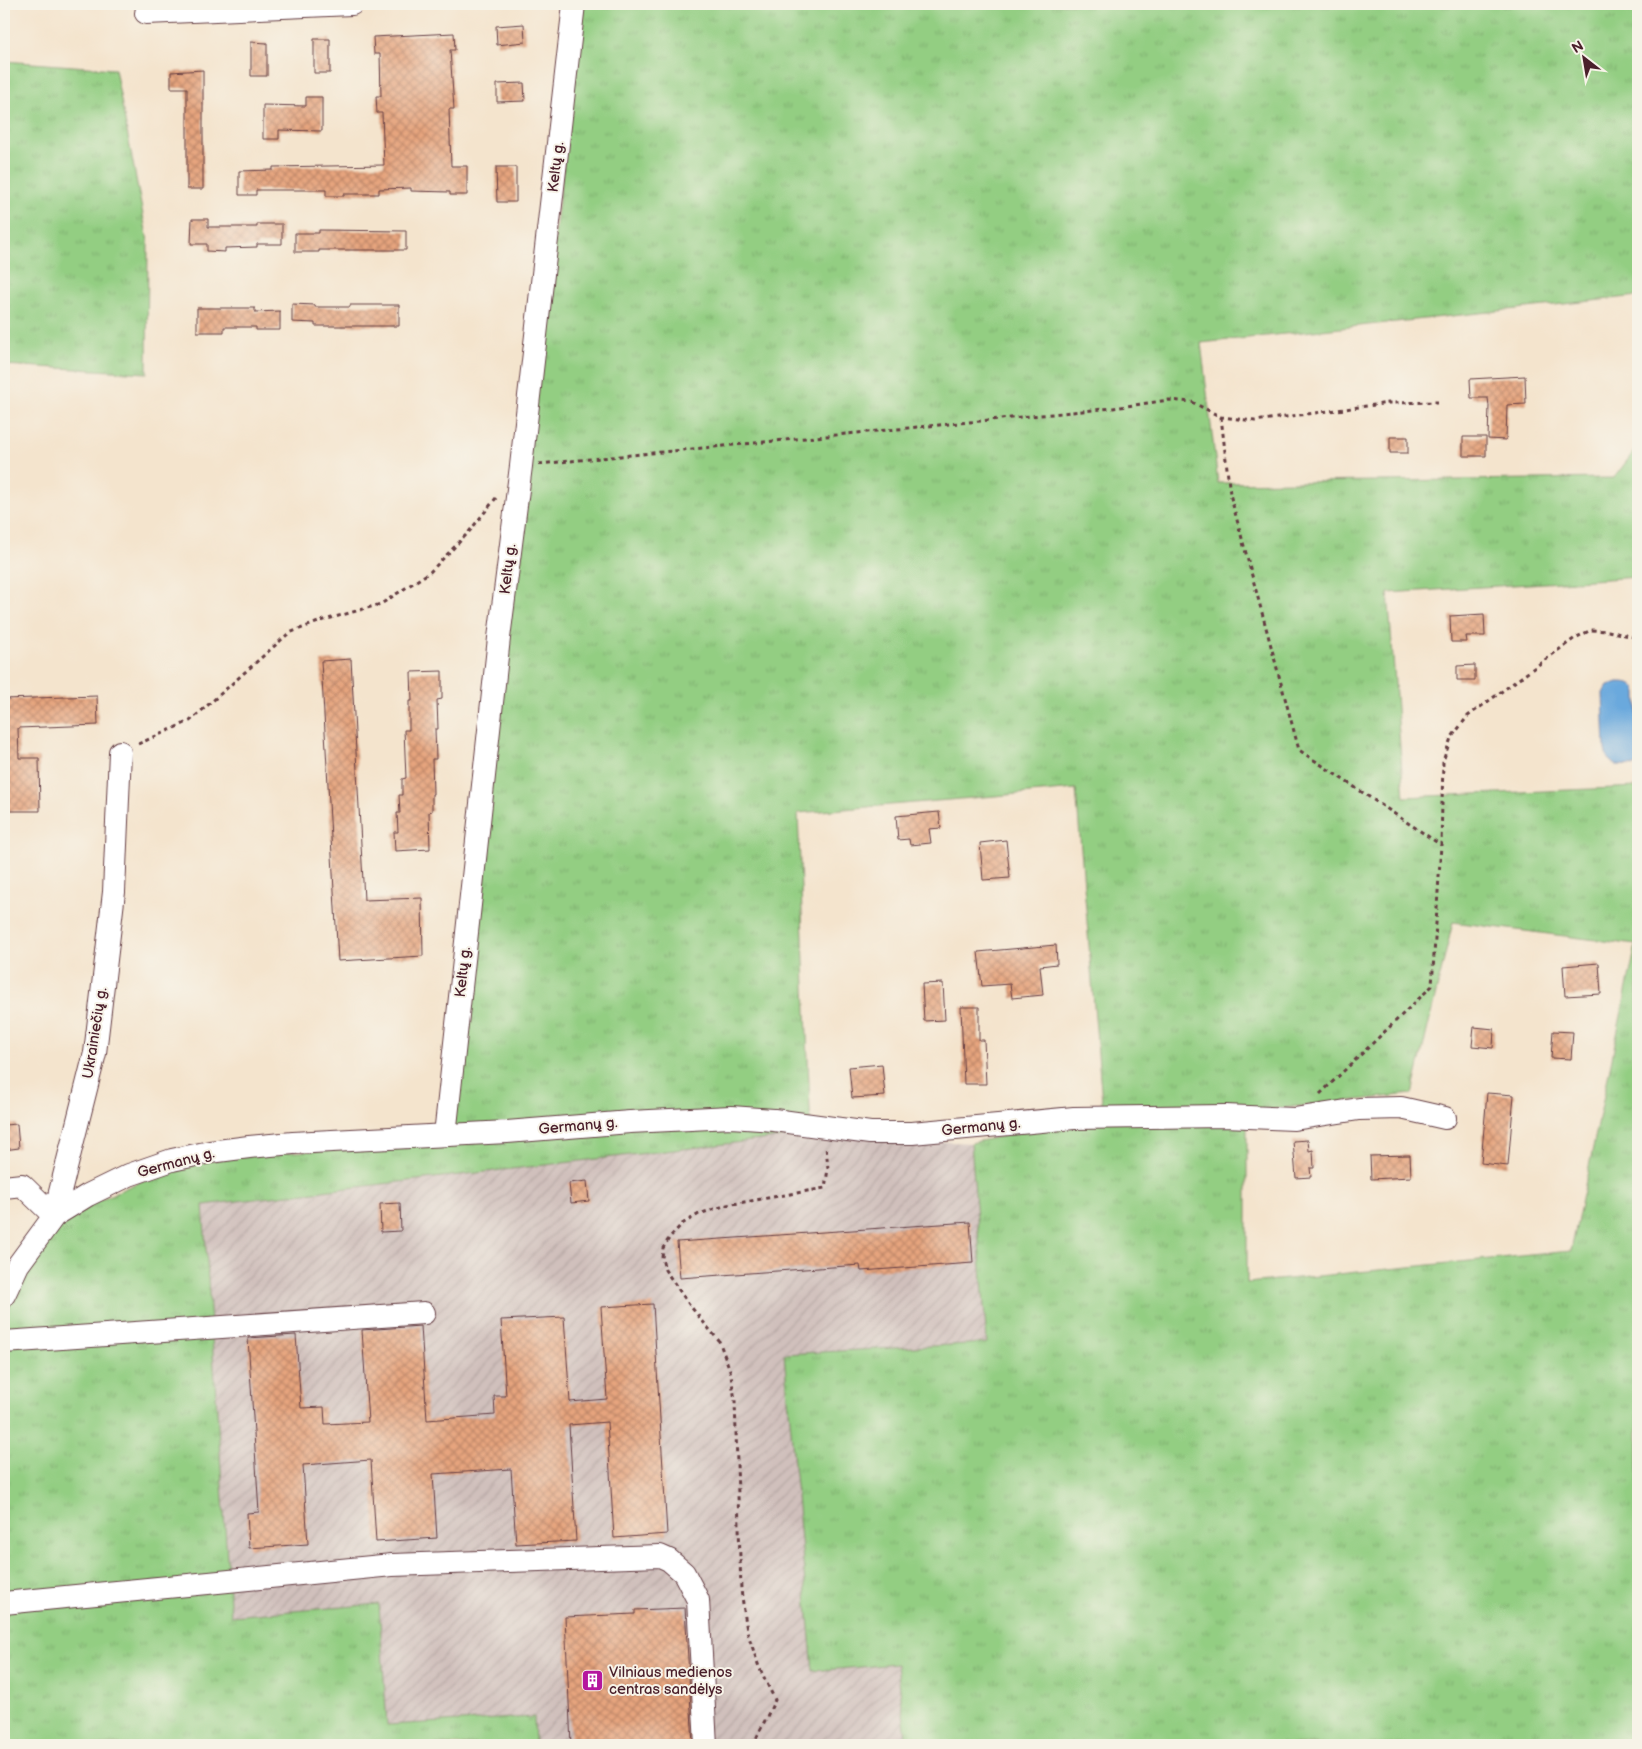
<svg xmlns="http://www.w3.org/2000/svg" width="1642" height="1749" font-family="'Balsamiq Sans',sans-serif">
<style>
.industrial{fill:url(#industrial-furrows)}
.grass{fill:url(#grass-tufts);stroke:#6e7656;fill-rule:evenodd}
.water{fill:#6ba9dd;stroke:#5a6484}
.building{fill:url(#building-cross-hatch)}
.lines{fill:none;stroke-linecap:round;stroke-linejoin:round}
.minor-casing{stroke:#643d43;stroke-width:24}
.path{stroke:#643d43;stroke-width:3;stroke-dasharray:4 4;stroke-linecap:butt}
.minor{stroke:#fff;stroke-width:22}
.labels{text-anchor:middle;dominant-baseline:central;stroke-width:4;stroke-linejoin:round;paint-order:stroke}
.street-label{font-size:15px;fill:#4a1f2b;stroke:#f7f3e8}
.poi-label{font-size:15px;fill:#4a1f2b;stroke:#f7f3e8;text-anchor:start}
</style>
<defs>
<pattern id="industrial-furrows" width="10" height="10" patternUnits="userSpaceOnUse" patternTransform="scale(1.25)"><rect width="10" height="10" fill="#d0c0bc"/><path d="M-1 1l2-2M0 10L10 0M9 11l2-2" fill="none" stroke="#b4a5a2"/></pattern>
<pattern id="grass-tufts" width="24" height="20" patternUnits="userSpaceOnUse" patternTransform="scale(1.25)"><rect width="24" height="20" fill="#93ce82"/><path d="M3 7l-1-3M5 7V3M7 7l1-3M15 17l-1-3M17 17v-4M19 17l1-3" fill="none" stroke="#80b070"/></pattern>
<pattern id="building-cross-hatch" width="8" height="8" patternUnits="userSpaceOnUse" patternTransform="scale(1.25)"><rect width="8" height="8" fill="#e6a47e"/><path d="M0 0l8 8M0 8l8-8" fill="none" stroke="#bc8567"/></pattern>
</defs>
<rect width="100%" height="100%" fill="#f7f3e8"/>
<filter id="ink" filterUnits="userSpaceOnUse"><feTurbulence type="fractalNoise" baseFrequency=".02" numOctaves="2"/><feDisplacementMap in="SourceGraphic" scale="10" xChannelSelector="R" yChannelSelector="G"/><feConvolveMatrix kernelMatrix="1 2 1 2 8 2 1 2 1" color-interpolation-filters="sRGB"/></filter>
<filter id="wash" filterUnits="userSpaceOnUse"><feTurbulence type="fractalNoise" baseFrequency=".0096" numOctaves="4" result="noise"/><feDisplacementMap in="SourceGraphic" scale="20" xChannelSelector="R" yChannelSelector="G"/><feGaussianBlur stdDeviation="1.12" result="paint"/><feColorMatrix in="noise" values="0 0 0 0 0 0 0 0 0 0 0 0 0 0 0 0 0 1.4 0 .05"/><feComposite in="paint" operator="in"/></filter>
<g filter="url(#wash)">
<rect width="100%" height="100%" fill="#f4e4cd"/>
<path class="industrial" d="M811,1134L971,1143L987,1343L784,1354L814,1671L897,1664L907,1745H535L533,1717L387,1725L379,1604L231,1617L203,1205Z"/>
<path class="grass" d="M583,4H1638V296L1201,343L1218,483L1614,478L1638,446V577L1388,593L1404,797L1638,787V1745H907L897,1664L813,1671L784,1354L987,1343L971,1143L1103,1114L1076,789L798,813L811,1134L203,1205L231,1616L379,1604L387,1725L534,1717L535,1745H4V1341L7,1314L19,1277L59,1225L81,1208L157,1174L237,1155L444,1144ZM1453,922L1636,945L1571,1251L1247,1283V1112L1412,1094Z
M4,61L115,69L148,241L147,373L4,365Z"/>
<path class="water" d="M1618,682C1628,682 1633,682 1637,692L1638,766L1615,765L1608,759L1605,750L1603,693L1608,685Z"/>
<g id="blocks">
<path class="building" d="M524,24L525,42L497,45L496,26Z
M454,33L455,50H450L454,109H449L451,166H467V195H450V192L411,191V188L379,189V194H344V196H326V190H256V195H239V171L273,170V167L384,165L382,113H377L376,96H381L380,54H374L373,37Z
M314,39H330V73H314Z
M251,42L267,43V76H251Z
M203,70V189H187V88H171V72Z
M524,83L525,101L497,102V84Z
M306,97H322V131L279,130V139H263V105L306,106Z
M496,167H516V202H497Z
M192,219H208V227H257V224H282V244H257V247L225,248V252L207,251V244H191Z
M319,230L406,231V250H319V252H295V233H319Z
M292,304L315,305V307H350V305H399V326H315V323L292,322Z
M197,308H255V312L280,311V330H256V327H224V332H197Z
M1525,376L1526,404L1507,405L1506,440L1488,439L1489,406L1488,398H1471L1470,379Z
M1390,437H1408V453H1390Z
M1463,437H1486V456H1463Z
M1484,614L1485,636H1466L1467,642H1451L1450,616Z
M351,659L364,900L422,898L423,956L338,961L321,661Z
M1475,665V680H1457V666Z
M442,671V699L437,700L438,729H435L436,759H432L433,794H432V811L429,812L430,849L395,851L394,832H398L397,813H400L399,795H402V779L406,778L404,730H409V701H412L411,672Z
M97,696L98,725L18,728L19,758H39L40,811H4V699Z
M939,812L941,828L929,829L931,843L910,845L909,839L898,840L896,816Z
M1006,840L1010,878L983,880L980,843Z
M1056,945L1057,964L1040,966L1043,995L1012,998L1010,984L982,986L978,952Z
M1599,963L1601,994L1565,996L1563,966Z
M943,983L945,1020L924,1021L922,984Z
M961,1007H979V1040H984L986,1084H964Z
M1474,1027L1494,1029L1493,1048L1472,1046Z
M1553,1031L1573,1032L1571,1059L1551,1058Z
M882,1064L885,1096L852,1098L849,1067Z
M1487,1093L1514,1095L1508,1166L1481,1163Z
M17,1124L19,1148L4,1150V1125Z
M1308,1140L1309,1151L1313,1150L1314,1168H1310L1311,1177L1296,1178L1293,1141Z
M1410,1155L1411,1177L1371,1179L1370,1156Z
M587,1181L589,1201L571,1203L569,1183Z
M400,1203L401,1231L381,1232L380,1204Z
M970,1222L973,1263L861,1271L860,1265L680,1278L677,1242Z
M653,1304L667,1534L614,1538L607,1422L569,1425L576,1541L516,1544L511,1469L433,1474L437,1538L376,1542L371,1460L303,1465L308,1544L249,1548L247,1513L259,1512L248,1338L296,1335L301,1408L324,1407L325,1424L368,1422L362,1330L421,1326L427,1420L495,1415L494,1396H506L501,1320L564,1317L570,1402L607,1399L601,1307Z
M685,1608L693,1745H571L565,1617L635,1614V1610Z"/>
</g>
</g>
<g filter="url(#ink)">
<use href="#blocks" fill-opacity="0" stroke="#643d43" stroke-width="1"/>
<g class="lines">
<defs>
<path id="minor" d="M146,13L352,4
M445,1135L499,638L521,466L574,4
M4,1187L22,1185L54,1216
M54,1216L88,1195L129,1175L172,1160L210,1152L249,1147L293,1143L507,1132L630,1122L731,1117L774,1120L870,1133H912L1074,1118L1225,1116L1294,1119L1359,1109L1401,1108L1445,1118
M4,1295L18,1265L54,1216L95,1053L114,892L120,752
M4,1342L424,1313
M4,1603L392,1565L660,1556L669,1560L684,1573L698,1600L706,1745"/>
</defs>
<use href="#minor" class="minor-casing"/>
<path class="path" d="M1221,417L1230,494L1299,750L1441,845
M539,464L1113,408L1169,400L1192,402L1221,417L1255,421L1389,403L1438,402
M138,744L190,721L289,633L321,621L381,604L430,572L468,533L496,498
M1320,1094L1432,986L1441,845L1443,761L1451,738L1468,716L1575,638L1591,630L1608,631L1638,638
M753,1745L775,1700L759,1667L747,1631L741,1590L735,1400L730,1370L719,1341L691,1307L665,1270L662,1258L663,1248L670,1237L682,1224L699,1214L727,1205L825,1188L828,1169L826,1146"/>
<use href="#minor" class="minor"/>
</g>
</g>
<defs>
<symbol id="building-square" viewBox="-11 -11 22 22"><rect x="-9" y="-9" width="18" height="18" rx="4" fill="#b5179e" stroke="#f7f3e8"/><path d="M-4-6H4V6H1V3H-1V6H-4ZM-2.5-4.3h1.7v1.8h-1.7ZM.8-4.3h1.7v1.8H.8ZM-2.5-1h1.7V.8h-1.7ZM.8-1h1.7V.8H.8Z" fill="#fff"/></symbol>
</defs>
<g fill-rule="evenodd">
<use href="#building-square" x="580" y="1668" width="25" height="25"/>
</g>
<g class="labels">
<g class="street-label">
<text transform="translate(556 167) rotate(-83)">Keltų g.</text>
<text transform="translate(508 569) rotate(-83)">Keltų g.</text>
<text transform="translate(463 972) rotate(-84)">Keltų g.</text>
<text transform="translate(95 1033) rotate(-81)">Ukrainiečių g.</text>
<text transform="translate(578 1126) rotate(-5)">Germanų g.</text>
<text transform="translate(981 1127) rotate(-6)">Germanų g.</text>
<text transform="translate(176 1163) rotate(-15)">Germanų g.</text>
</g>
<g class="poi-label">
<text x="609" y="1672">Vilniaus medienos<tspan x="609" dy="17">centras sandėlys</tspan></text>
</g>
</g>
<rect width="1642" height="1749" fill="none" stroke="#f7f3e8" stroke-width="20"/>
<g transform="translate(1584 58) rotate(329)" stroke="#f7f3e8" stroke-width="4" paint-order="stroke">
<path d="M0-4L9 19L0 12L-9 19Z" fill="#4a1f2b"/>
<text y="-8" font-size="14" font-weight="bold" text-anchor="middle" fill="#4a1f2b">N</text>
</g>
</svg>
